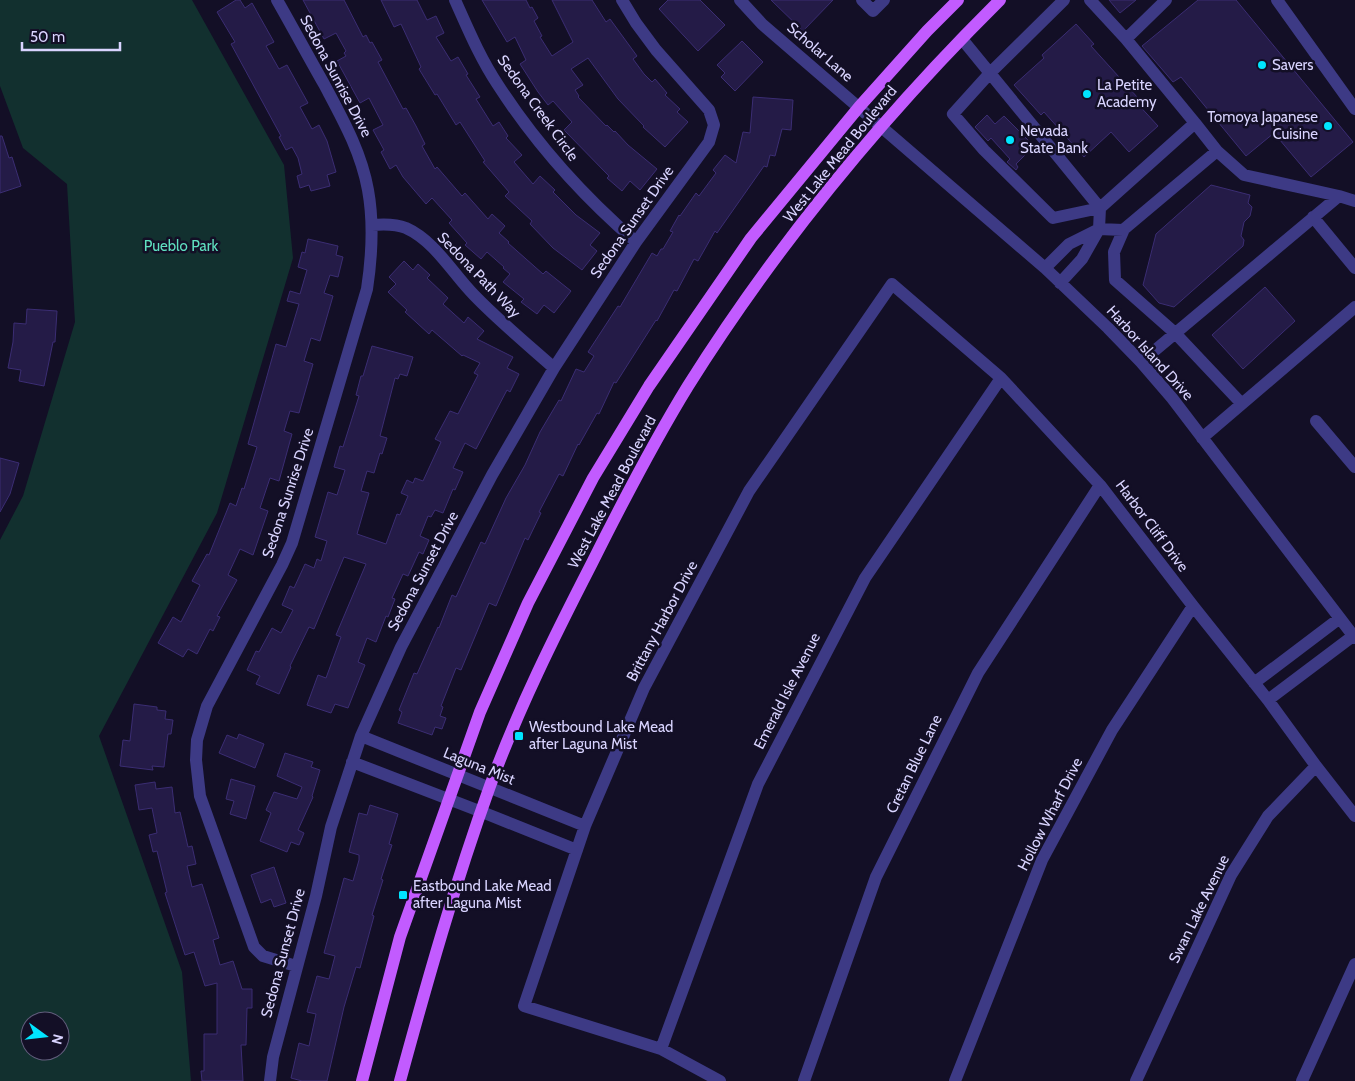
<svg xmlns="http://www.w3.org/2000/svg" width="1355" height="1081" font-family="Cabin,sans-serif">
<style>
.green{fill:#12302f;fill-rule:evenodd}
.building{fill:#241b47;stroke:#3b2d73}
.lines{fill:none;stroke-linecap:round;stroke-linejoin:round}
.minor{stroke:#3d3a85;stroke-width:12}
.major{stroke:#c25bff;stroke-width:12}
.poi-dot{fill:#00e5ff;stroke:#130f26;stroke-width:2}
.labels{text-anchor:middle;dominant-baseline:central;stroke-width:5;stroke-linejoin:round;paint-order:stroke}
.street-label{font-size:15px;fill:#d9d4ff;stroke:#130f26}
.poi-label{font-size:15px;fill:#d9d4ff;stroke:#130f26;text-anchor:start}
.park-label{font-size:15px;fill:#5fe0c0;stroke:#130f26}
</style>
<rect width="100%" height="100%" fill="#130f26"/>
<path class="green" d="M0,0H192L284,165L293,258L217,513L99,736L182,972L191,1081H0V540L23,496L75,322L67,184L23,148L0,86ZM30,1021H60V1051H30Z"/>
<path class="building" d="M236,0H240L245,8L252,3L274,42L266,46L279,69L287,65L308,103L300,107L312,129L319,125L327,141L336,172L327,175L330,186L311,191L309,185L300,188L297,176L302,174L298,158L292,147L286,150L279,137L281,136L231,44L235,42L217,12Z
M303,0H344L363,37L366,35L370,43L372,42L382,60L378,62L403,109L406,108L416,126L425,144L422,146L435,169L437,167L462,196L465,193L488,219L492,214L505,226L499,233L509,242L508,243L543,274L546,271L571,291L554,313L544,305L537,314L521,302L524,299L503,282L510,274L503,268L504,267L487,252L481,259L465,245L467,243L449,223L452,220L432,198L426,204L403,177L396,165L390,169L381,152L384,150L373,130L383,125L369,98L360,103L337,61L346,56L344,53L346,51L336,33L324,39Z
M381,0H417L427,20L436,16L444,33L436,37L451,61L458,57L468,74L466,75L480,97L476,99L493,126L499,122L508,136L506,138L522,155L514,162L533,184L540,176L555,190L553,192L576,215L600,233L590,245L597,251L582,270L553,248L530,224L532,221L505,196L509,192L483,162L485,161L460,122L456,125L437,94L435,95L419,69L421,67L401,24L394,27Z
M482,0H526L530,8L532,7L538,18L534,21L542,36L540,37L552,56L573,42L552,0H592L606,22L610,19L637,56L633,59L644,74L652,82L655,79L667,93L665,95L680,109L677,112L688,122L665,147L643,127L644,126L618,99L588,58L571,69L583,85L575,90L579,96L578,97L606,126L607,125L614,132L615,131L628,145L657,169L640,190L630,181L622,191L607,178L609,176L564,130L572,122L553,101L548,105L538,92L520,64L526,60L515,37L507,42Z
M668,0H700L725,25L698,51L659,9Z
M771,0H833L803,31Z
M1109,0H1136L1120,13Z
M1198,0H1236L1353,142L1311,177L1274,133L1246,156L1181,77L1173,82L1142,46Z
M1076,24L1094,44L1091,46L1138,98L1135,101L1158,126L1129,152L1111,132L1084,157L1044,112L1041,115L1014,85L1044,58L1042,55Z
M742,41L763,62L735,91L721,77L725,73L717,65Z
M753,97L793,100L791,130L782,129L775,156L770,155L767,167L764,166L717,233L715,231L698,261L694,259L677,291L674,290L657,321L656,320L616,383L614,382L599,414L597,413L579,445L578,444L563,476L559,474L539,512L541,513L528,540L525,538L496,606L489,603L461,670L456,668L441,706L443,707L440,716L446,718L442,729L435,727L432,735L398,723L402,712L399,710L414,673L417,674L438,627L439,628L452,595L456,597L481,542L485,544L506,498L525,465L540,432L559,400L561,401L576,369L584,372L594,356L588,352L618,306L620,307L652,253L657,256L661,249H663L673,232L670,231L679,215L680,216L696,193L699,196L716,173L713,170L725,155L736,163L743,132L750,133Z
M987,115L995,124L1004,116L1034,146L1016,164L1018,167L1016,170L1007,162L1010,159L991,138L988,141L975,127Z
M0,136H2L9,158L12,157L21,186L0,193Z
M1211,185L1250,195L1248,203L1252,207L1250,216L1244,222L1241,236L1244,240L1243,246L1174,307L1159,303L1143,285L1156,234Z
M308,239L338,246L336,255L343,257L338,277L330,275L324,293L333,296L320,341L311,338L304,361L313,364L299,413L290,411L284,431L292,434L279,481L270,478L260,508L268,511L253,555L240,549L228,575L237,580L217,616L220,617L213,631L210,629L197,654L188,649L183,657L158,643L173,617L181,622L200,585L192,581L207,554L209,555L230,503L236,506L242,488L244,489L257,447L248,444L276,344L286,347L299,304L287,301L290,291L300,294L307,270L298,267L302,252L305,253Z
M404,261L413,270L418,264L430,275L427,278L448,298L443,304L464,323L468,317L484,331L477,339L513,357L507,368L519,374L510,392L507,390L476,449L465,443L453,468L463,472L455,490L453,489L443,513L435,510L431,517L428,516L420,536L429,540L423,554L419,552L408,576L403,574L392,598L395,599L388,617L386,616L376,642L367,638L358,662L365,665L348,708L335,704L331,713L307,705L318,675L326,678L341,637L336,635L366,564L344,557L314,629L309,627L290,666L291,667L279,694L256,684L260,676L247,670L256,651L259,652L272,628L281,633L293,610L282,605L290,586L294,588L305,564L314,568L317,559L321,561L327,541L315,537L328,492L337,495L345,470L334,467L340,446L343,447L359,396L356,395L361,376H363L372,346L413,357L407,376L400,374L398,379L395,378L380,436L387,438L382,454L380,453L374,473L367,471L361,491L369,493L357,534L386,544L397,514L400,515L408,496L401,493L407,480L413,483L415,478L423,481L441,442L435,439L450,411L458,414L478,375L474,373L480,363L463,355L462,356L432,330L429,334L405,312L407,310L388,292L396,284L389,277Z
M1265,287L1295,321L1243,369L1212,335Z
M27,309L57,311L55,342H53L44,386L19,381L21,370L8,368L13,342L14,323L26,324Z
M0,458L19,463L10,494L0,512Z
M134,704L157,707V710L166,711L165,719L173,720L171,734H168L164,767L152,766L153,770L120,766L123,740L130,741Z
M239,734L264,744L255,768L219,753L227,735L237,739Z
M285,753L313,762L311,767L320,770L312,796L313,797L298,830L304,833L299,845L291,842L287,852L260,841L271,813L266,810L274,792L297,799L302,787L277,776Z
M231,779L255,786L246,819L230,814L234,801L226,799Z
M155,782L156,789L172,787L175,813L180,812L188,847L192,846L196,864L187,866L192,887L202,884L219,938L213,940L220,965L233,961L242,989H252V1008H247L246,1045H241L243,1081H202L201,1071H204V1034H217V983L205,986L194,952L185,955L165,893L167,892L157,851L153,852L149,835L157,833L152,808L139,810L135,785Z
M370,805L398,814L389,844L392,845L381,879L383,880L372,915L374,916L365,949L360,968L356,967L344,1007L327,1081H302L291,1078L299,1043L309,1046L316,1014L307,1012L317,976L329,979L335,956L324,953L344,878L353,881L359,860V855L349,852L359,813L367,815Z
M274,867L286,903L274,907L271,899L261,903L251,875Z"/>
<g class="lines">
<path class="minor" d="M277,0C293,28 308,56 324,84C342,118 361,151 368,190C374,223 372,256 367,289L292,543L282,565L207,706L197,740L196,760L200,796L254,947L263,956L296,966
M455,0C468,29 480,58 498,85C536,144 583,196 636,242
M740,0L762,24L1045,268L1108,328L1141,362L1172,398L1355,638
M862,0L873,11L884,0
M1090,0L1126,39L1166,0
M1277,0L1355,109
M962,39L1100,208L1053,218L984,150L953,114L990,73L1064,0
M1195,123L1217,151
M1339,196L1355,201
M1313,217L1355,268
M372,225C383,224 396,224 406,228C435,241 453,274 474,295C499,321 527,344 554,368
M1124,229L1114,252L1115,280L1175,333L1242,404
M1045,268L1069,244L1099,229L1123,230L1217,151L1244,175L1339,196L1141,362
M1060,283L1082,259L1099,229L1100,208L1195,123L1126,39
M1316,421L1355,467
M1202,438L1355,307
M1254,683L1340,618
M1268,700L1353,636
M361,736L585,826
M352,762L482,812L577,850
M661,1049L758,784L865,578L1001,378
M270,1081L273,1057L316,896L331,827L361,736L401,647L492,475L554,368L636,242L709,142L714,125L709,110L656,50L636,23L622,0
M720,1081L661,1049L524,1006L585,826L644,688L749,491L892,284L1001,378L1100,485L1193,606L1268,700L1316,766L1355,816
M804,1081L876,877L978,673L1100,485
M955,1081L1042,860L1112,730L1193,606
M1136,1081L1231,875L1268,816L1316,766
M1302,1081L1355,964"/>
<path class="major" d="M362,1081L400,937L480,712L528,603L593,478L649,386L751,238L859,107L927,31L958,0
M400,1081C427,982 455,883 490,786C518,709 555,635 592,563C622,503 653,443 688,386C776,246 883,116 1000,0"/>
</g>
<g class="poi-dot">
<circle cx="1262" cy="65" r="5"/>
<circle cx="1087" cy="94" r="5"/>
<circle cx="1328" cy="126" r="5"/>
<circle cx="1010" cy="140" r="5"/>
<rect x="514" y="731" width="10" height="10" rx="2.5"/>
<rect x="398" y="890" width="10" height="10" rx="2.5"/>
</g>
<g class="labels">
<g class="street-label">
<text transform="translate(820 52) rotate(41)">Scholar Lane</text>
<text transform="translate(336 76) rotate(62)">Sedona Sunrise Drive</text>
<text transform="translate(538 108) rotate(54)">Sedona Creek Circle</text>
<text transform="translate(840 154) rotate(-51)">West Lake Mead Boulevard</text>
<text transform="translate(632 222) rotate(-55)">Sedona Sunset Drive</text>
<text transform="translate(479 275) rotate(46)">Sedona Path Way</text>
<text transform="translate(1150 353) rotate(48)">Harbor Island Drive</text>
<text transform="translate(612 492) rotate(-62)">West Lake Mead Boulevard</text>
<text transform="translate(288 493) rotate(-72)">Sedona Sunrise Drive</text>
<text transform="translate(1152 526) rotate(53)">Harbor Cliff Drive</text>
<text transform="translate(423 571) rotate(-62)">Sedona Sunset Drive</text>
<text transform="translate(662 621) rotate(-62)">Brittany Harbor Drive</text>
<text transform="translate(787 691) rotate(-63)">Emerald Isle Avenue</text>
<text transform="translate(914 764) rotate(-64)">Cretan Blue Lane</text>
<text transform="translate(479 766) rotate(22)">Laguna Mist</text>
<text transform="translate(1050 814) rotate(-63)">Hollow Wharf Drive</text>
<text transform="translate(1199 909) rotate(-64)">Swan Lake Avenue</text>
<text transform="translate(283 953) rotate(-75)">Sedona Sunset Drive</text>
</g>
<g class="poi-label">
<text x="1272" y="65">Savers</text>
<text x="1097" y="85">La Petite<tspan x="1097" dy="17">Academy</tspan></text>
<text x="1318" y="117" text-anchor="end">Tomoya Japanese<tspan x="1318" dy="17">Cuisine</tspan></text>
<text x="1020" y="131">Nevada<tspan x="1020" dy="17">State Bank</tspan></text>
<text x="529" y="727">Westbound Lake Mead<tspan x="529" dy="17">after Laguna Mist</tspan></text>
<text x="413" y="886">Eastbound Lake Mead<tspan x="413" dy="17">after Laguna Mist</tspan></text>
</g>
<g class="park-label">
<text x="181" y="246">Pueblo Park</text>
</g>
</g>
<g transform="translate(45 1036) rotate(105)"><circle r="24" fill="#130f26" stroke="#625e7d"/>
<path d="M0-4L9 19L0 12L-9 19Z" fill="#00e5ff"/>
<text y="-8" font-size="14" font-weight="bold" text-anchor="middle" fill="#d9d4ff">N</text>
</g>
<path d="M22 42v8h98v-8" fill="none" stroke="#d9d4ff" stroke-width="2.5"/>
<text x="30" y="42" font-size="15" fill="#d9d4ff" stroke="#130f26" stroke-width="4" paint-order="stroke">50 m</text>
</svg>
